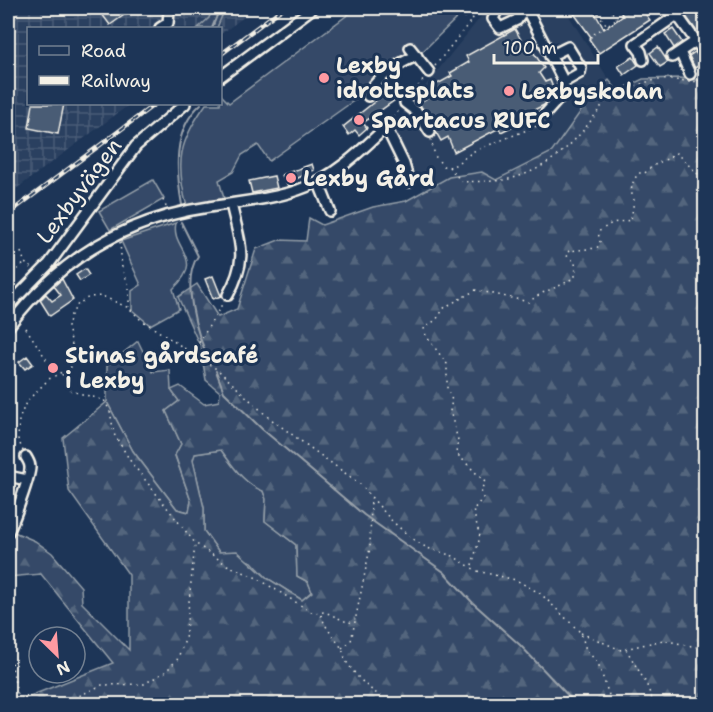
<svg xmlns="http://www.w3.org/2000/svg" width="713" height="712" font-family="'Shantell Sans',sans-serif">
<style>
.built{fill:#2a4060}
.industrial{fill:url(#industrial-grid)}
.grass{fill:#354a67;stroke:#949ea8;stroke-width:1.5}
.forest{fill:url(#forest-firs);stroke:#949ea8;stroke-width:1.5;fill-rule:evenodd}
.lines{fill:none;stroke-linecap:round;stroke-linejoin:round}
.stream{stroke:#9aa2ab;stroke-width:2}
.building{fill:#485b74;stroke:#f4f1e8;stroke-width:1.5}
.minor-casing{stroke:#f4f1e8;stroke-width:14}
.path{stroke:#f4f1e8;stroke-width:1.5;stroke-dasharray:1.5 4.5;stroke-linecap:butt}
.minor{stroke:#1d3557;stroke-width:9}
.rail-casing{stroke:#f4f1e8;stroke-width:4.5}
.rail{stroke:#1d3557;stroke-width:2;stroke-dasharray:7;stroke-linecap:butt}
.poi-dot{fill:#ff9aa2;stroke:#1d3557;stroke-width:2}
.labels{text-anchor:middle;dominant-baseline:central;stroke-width:6;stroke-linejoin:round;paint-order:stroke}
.poi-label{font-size:22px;font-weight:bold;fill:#f4f1e8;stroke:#1d3557;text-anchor:start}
.street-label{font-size:22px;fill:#f4f1e8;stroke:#1d3557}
</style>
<defs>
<pattern id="industrial-grid" width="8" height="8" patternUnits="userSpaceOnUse" patternTransform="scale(1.5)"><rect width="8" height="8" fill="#2a4060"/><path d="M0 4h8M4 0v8" fill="none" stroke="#4a5c77"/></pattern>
<pattern id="forest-firs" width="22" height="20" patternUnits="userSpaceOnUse" patternTransform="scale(1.5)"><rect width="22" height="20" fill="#354a67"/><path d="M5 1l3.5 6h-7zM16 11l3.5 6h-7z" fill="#53657d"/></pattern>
</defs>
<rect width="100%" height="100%" fill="#1d3557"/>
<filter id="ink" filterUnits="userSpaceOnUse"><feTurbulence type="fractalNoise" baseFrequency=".0167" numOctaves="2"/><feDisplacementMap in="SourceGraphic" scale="12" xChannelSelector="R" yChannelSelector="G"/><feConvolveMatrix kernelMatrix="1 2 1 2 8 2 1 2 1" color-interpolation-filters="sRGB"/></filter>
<g filter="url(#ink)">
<path class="built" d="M488,8H564L609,80L588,101L552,152L496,180L449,177L423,190L393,126Z"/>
<path class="industrial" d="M8,8H256L221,34L220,28H28V104H130L8,195Z"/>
<path class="grass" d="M357,8H467L464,11L470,8L473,12L465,17L462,13L421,53L269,161L258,145L242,155L233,172L219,180L225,202L187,207C175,162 179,142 206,104H220L221,95L229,103Z
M153,180L164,199L110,230L99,211Z
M176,223C170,249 207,258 173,289L179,309L150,325L132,310V291L141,285L121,241Z
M138,341L153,372L170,370L171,390L179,401L166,411L181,444L175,456L191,501L189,512L177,509L133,451L107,402V366Z
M221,450C233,466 244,484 263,491L266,499L265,521L296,545L297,576L308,582L312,591L302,600L267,578L252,562L219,552L204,531V508L193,460L194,454Z"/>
<path class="forest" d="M212,8H225L217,28H198L209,18Z
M680,78L705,81V704H10L113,663L41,574L8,577V538L14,532L35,541L52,553L81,587L82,603L129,650V575L69,491L63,438L107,402L133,451L177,509L189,512L191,501L175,455L181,444L166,411L179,401L171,390L180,386L204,404L219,401L220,392L206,380L200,346L178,297L197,284L218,317L237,309L256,249L279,240L306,241L309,218L322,225L373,207L406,201L449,177L482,172L496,180L552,152L588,101L609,80L618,91L643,79ZM221,450C233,466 244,484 263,491L266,499L265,521L296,545L297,576L308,582L312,592L302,600L267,578L237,551L219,552L204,531V508L193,460L195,454Z"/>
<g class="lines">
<path class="stream" d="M212,28L220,8
M182,205C176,171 172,130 201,104
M181,222L198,256C181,279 196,336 210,360
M216,371L224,392L262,429L364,515L444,572L473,603L520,645L576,704"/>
</g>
<path class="building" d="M102,8H134L110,25L99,10Z
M570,8H592L604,29L623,16L618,8H641L650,20L599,53L589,39L591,37Z
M680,8H703L705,12V43Z
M515,29L529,54L534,53L544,68L539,73L545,82L550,80L555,93L544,105L534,110L535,114L526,119L524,115L512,121L513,126L501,132L499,128L454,152L448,137L441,141L419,103L432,95L430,88L452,76L450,73L469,62L466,56Z
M673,29L682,42L674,48L665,34Z
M658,47L668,62L660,67L650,53Z
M695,52L703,63L695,68L689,56Z
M633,57L638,65L624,75L618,66Z
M388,91L395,100L363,123L367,128L359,135L355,130L349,135L343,127Z
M33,104H64L58,134L29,128Z
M312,164L314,170L294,180L296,184L288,186L282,175Z
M274,176L277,188L252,193L249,181Z
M85,269L89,275L80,281L76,275Z
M213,276L221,296L213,299L205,279Z
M62,279L73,300L50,316L40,300L46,294L52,301L61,295L54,286Z
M27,356L33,364L25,369L19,362Z"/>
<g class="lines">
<defs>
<path id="minor" d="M498,8L493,19L500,28L517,20L525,8
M526,8L564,82L561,96L545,114
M672,8L706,55
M160,28L168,23L169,12L166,8
M410,48L429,72
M680,52L690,74
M550,56L568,47L581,68L580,73L564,82
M672,57L696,41
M643,60L641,52L635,44L677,15
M220,77L313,8
M368,96C372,80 402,61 417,56
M405,103L418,113L430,132
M318,181L330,211
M228,295C249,257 240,244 231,204
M8,306L49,264L136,146L185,104
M8,327C58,260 126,219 209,207C238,202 269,200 298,190C332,179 361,151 386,127L404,164L409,182
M8,476L27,480
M8,532C12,526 31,474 30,467C30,463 28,461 26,457"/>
</defs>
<use href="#minor" class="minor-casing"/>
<path class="path" d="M594,8L606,24
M608,8L617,18L633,8
M594,34L616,19
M435,66L481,8
M411,96L424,79
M390,122L400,109
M431,139L435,156L443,166L452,167L474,151L537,126L541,120
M449,167L462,182C475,181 490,182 504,180C552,171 582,136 607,98C623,95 633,86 647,82C665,77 687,82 706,82
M163,200L167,209
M120,242L122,269L129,285V307
M706,251V253
M21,252L25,263L34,270
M8,277L24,264
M26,328L48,362
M193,353L224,301
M62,374L71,391L104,400L110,411L114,434L131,462L195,543L227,565L257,578L313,613L325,612L349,623L355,619
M23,451L18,439L19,420L26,402L49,379L71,367L75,358L68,327L71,315L78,304L89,297L102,296L129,308L141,320L218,370L268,417L360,484L392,521L410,537L427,548L453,556L477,571L516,580L541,594L581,633L586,650L598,663L612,704
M472,565L480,537L473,510L483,498L481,490L485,482L456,453L458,440L450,411L452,400L447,389V364L426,336L424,328L436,320L445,307L476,290L529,302C545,288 561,289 576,275L575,262L566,255L569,251L597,248L600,242L598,232L612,223L631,220L634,200C629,190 632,181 639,173H645C656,161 665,162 676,153L699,175L702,208L706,213
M321,615C326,629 333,636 341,647C344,652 344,659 348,664C361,683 374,693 393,704
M581,633L621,650L663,640L706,649
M8,645L19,704
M342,648L351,641L370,548L371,498
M626,649L646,683L654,704
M33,704L47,701H68L102,685L144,684L165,672L177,660L185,640L195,544"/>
<use href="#minor" class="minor"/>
<defs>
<path id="rail" d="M220,55L283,8
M8,214L155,104"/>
</defs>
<use href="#rail" class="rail-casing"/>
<use href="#rail" class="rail"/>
</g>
</g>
<g class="poi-dot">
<circle cx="324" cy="78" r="6"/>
<circle cx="509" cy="91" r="6"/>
<circle cx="359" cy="120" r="6"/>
<circle cx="291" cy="178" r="6"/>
<circle cx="53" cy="368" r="6"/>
</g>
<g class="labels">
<g class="poi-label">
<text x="336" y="65">Lexby<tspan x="336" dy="25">idrottsplats</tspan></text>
<text x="521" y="91">Lexbyskolan</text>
<text x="371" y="120">Spartacus RUFC</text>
<text x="303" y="178">Lexby Gård</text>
<text x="65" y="355">Stinas gårdscafé<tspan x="65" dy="25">i Lexby</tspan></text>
</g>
<g class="street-label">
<text transform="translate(79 191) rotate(-53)">Lexbyvägen</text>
</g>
</g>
<rect width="713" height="712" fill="none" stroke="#1d3557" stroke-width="30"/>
<rect x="15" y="15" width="683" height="682" fill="none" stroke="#f4f1e8" stroke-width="2" filter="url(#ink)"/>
<rect x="27" y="27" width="195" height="78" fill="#1d3557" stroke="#738091" stroke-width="1.5"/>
<rect x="39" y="46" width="30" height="9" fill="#1d3557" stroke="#738091" stroke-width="1.5"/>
<text x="81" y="57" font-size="18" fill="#f4f1e8">Road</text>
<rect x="39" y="76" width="30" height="9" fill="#f4f1e8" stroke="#738091" stroke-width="1.5"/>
<text x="81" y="87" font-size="18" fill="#f4f1e8">Railway</text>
<g transform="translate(57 655) rotate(155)"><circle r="28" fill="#1d3557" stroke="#738091" stroke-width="1.5"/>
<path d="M0-4.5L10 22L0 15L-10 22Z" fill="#ff9aa2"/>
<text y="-9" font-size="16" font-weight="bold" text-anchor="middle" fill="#f4f1e8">N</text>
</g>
<path d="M494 54v9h104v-9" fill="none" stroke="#f4f1e8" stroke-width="3"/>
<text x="503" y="54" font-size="18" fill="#f4f1e8" stroke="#1d3557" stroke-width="4.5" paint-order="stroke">100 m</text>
</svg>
